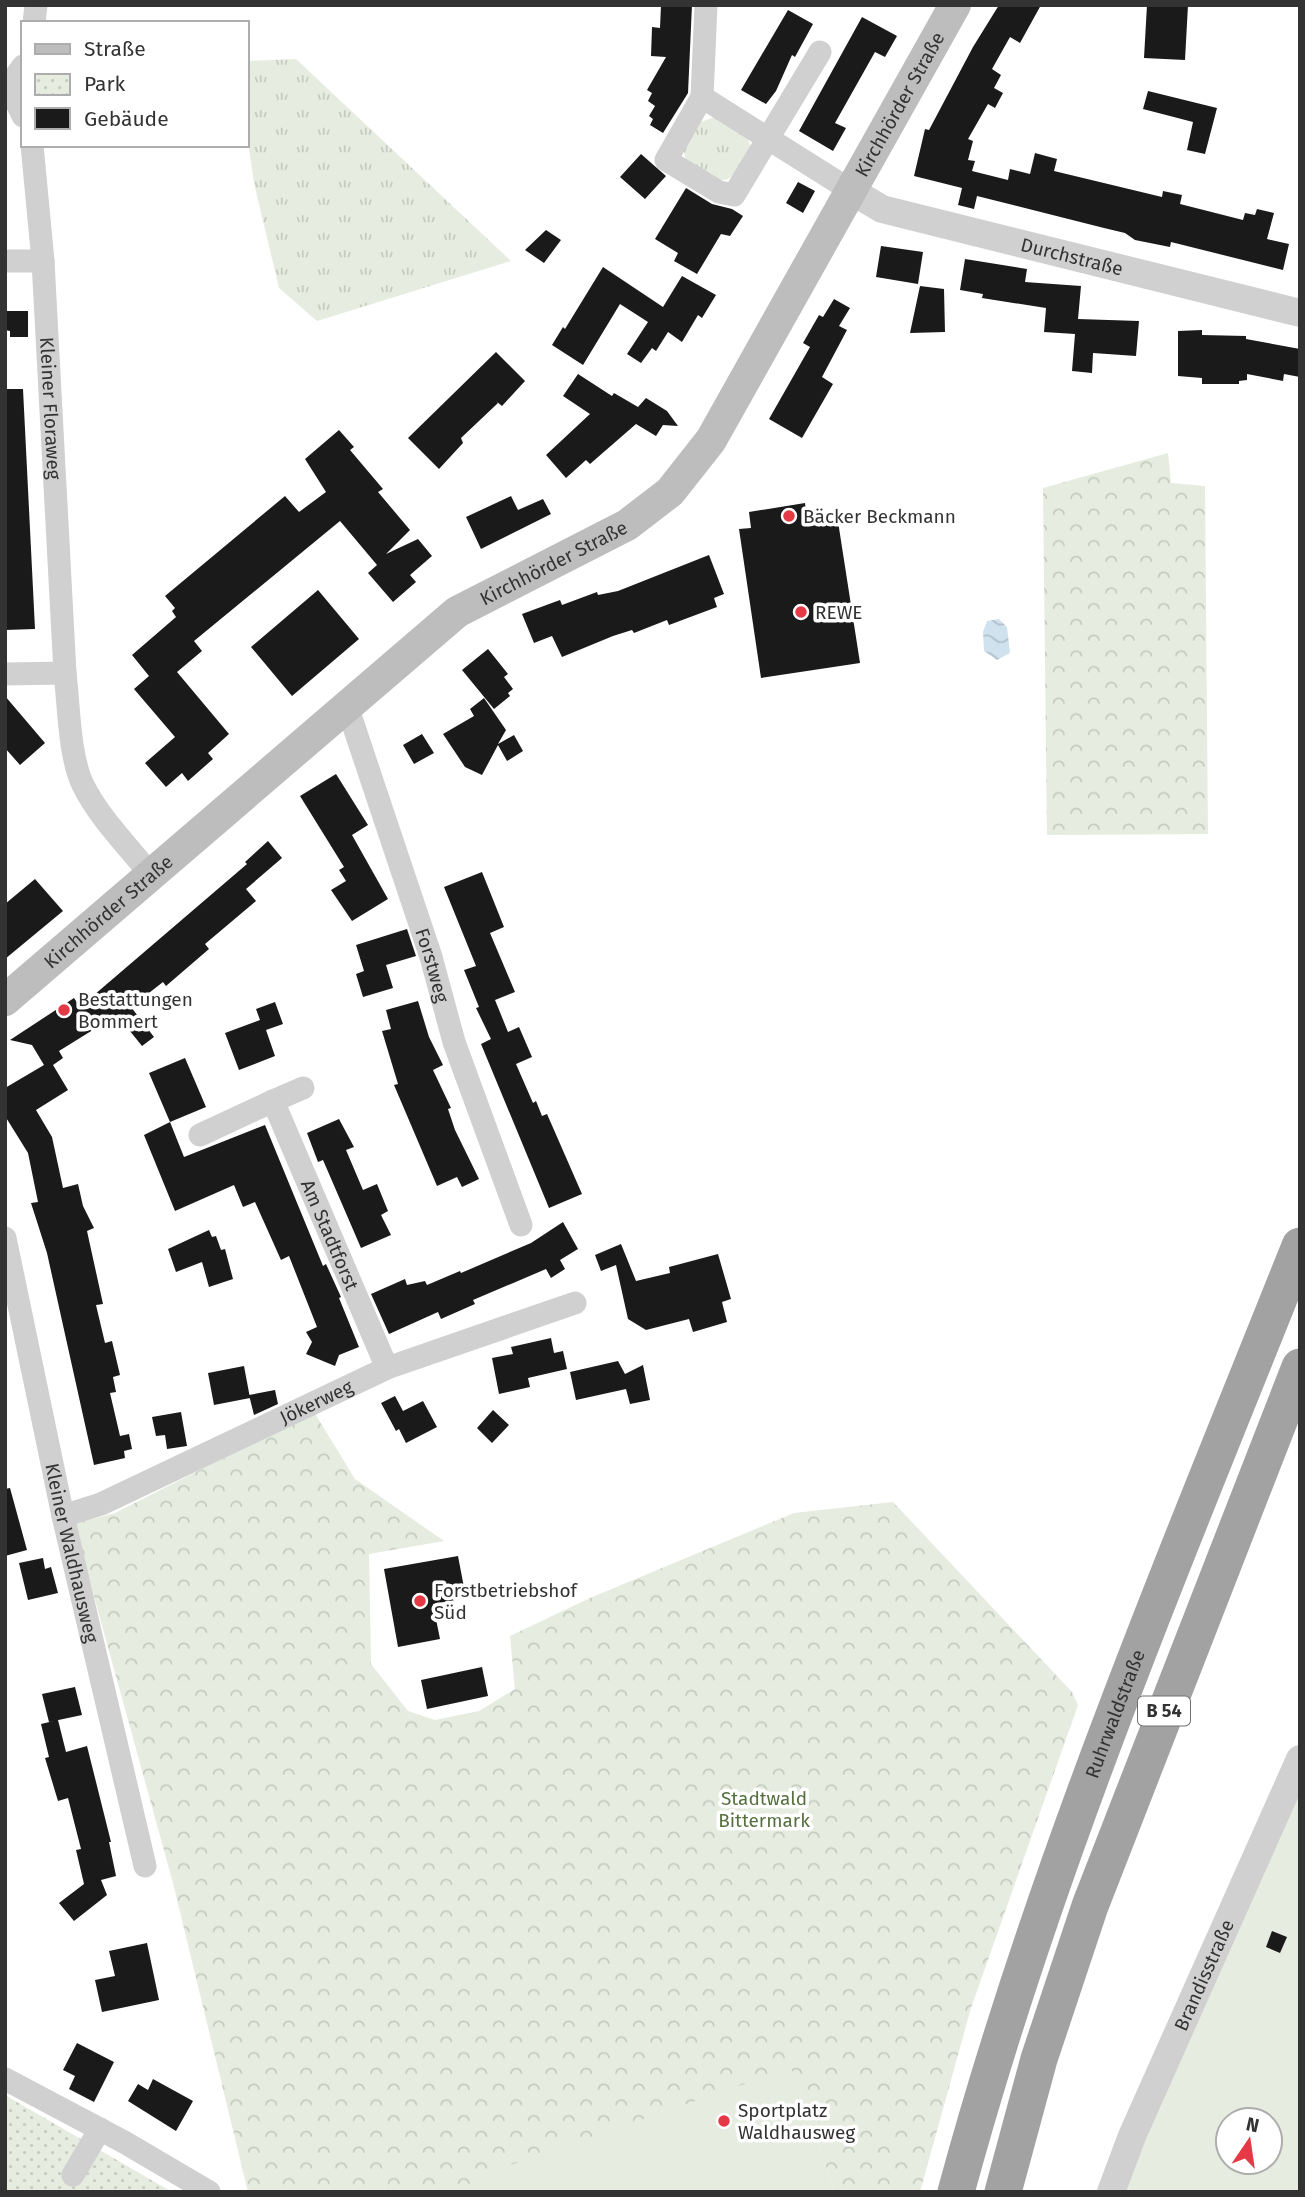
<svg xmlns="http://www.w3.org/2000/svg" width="1305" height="2197" font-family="'Fira Sans',sans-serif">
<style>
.grass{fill:url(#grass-tufts)}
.forest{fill:url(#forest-crowns)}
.park{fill:url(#park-dots)}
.garden{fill:#e6ecdf;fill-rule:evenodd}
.water{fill:url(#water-waves)}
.building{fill:#1a1a1a}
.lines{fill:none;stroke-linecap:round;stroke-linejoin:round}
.minor{stroke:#d0d0d0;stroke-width:23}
.tertiary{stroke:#d0d0d0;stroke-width:28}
.secondary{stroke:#bdbdbd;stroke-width:32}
.trunk{stroke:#a2a2a2;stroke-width:37}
.poi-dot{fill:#e63946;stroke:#fff;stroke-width:2.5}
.labels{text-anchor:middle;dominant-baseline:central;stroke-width:7;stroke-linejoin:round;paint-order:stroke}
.shield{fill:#fff;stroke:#707070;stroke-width:2}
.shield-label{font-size:18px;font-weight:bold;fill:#333}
.street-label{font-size:19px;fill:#333;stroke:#fff}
.poi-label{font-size:19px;fill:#333;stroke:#fff;text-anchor:start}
.park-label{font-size:19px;fill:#56703f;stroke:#fff}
</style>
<defs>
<pattern id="grass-tufts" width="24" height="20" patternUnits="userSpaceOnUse" patternTransform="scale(1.75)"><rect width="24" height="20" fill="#e6ecdf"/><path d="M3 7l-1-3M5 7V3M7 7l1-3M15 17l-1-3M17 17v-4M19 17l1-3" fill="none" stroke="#c6cbc0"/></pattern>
<pattern id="forest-crowns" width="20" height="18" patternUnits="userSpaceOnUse" patternTransform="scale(1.75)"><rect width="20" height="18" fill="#e6ecdf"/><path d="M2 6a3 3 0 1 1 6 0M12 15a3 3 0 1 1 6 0" fill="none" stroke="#c6cbc0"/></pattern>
<pattern id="park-dots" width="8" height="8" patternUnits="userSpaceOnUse" patternTransform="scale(1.75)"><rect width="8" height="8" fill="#e6ecdf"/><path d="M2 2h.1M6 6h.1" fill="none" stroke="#c6cbc0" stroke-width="1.8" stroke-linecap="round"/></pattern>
<pattern id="water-waves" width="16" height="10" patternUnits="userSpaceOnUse" patternTransform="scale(1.75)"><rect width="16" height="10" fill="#cfe2ee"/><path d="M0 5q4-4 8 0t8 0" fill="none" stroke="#b2c2cd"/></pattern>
</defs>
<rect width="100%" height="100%" fill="#fff"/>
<path class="grass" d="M296,59L511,261L317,321L279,288L254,183L247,135V61Z
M715,117L746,133L751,149C729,189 723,187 687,163L683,150L698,123Z"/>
<path class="forest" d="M1168,453L1171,483L1205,486L1208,834L1047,835L1043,488Z
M314,1412L355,1479L444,1541L369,1554L371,1664L408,1711L435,1720L479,1711L515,1689L510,1636L590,1598L794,1513L893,1502L1072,1692L1078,1705L971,2008L920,2192H835L791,2069L486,2174L491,2192H248L173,1883L74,1524L115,1513Z"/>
<path class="park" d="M5,2095L172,2192H5Z"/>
<path class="garden" d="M1300,1759V2192H1111ZM1228,2120H1270V2162H1228Z
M791,2068L835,2192H491L485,2174Z"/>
<path class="water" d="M999,619L1007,627L1010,653L997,660L984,651L983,632L987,621Z"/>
<path class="building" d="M661,5H692L688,93L663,133L650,125L653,119L649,116L655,106L648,101L652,93L647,90L666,57L651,56L652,27L660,28Z
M999,5H1041L1020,43L1010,37L992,69L1001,75L994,88L1003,93L995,108L988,104L968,139L973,141L968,160L975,161L972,171L1008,180L1010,169L1030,174L1035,153L1057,159L1054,171L1162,197L1163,191L1182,195L1180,204L1243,220L1245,213L1255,215L1257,209L1274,213L1267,239L1289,244L1283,270L1171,242L1170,247L1135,240L1125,233L1104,228L977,196L974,209L958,205L962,188L914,176L925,129L929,130L973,47Z
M1147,5H1188L1185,60L1144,58Z
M788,10L813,24L795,57L792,55L776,91L766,104L741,90Z
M862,17L897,36L885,57L875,52L835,123L846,128L833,151L799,131Z
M1148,91L1217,108L1205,154L1187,150L1193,122L1143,109Z
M641,154L666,176L645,199L620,177Z
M798,182L815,191L803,213L786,203Z
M686,188L712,204L732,209L743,216L730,236L721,234L697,274L674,261L678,253L655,239Z
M546,230L561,240L544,263L525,250Z
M881,246L923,252L918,284L876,277Z
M965,259L1027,269L1025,282L1081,286L1078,319L1139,321L1136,356L1093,353L1092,373L1072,371L1075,334L1044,332L1046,308L982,298L983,294L960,290Z
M603,267L663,307L682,276L716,295L702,318L698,315L682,342L668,332L656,351L652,348L641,363L627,354L648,322L620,304L583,365L552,345L563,327L565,329Z
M920,286L944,289L945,332L910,333Z
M834,299L850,308L839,326L847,330L822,377L833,384L802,438L769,419L810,347L803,343L819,315L823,317Z
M5,311H28V337H10V331L5,330Z
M1202,330V335L1246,336V339L1300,349V377L1284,374L1283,381L1247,374V380L1239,381V384H1202V378L1178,376V331Z
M496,352L525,381L502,406L496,401L498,403L461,438L463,443L439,469L408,438Z
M578,374L612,396L614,393L638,407L646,398L667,411L678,426L663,425L656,436L636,424L590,464L586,460L566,478L546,455L590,414L563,396Z
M5,389H23L35,629L5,630Z
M339,430L354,447L350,450L383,489L378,492L410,530L386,554L418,539L432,556L410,575L416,582L393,602L368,573L377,565L340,521L194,641L202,651L177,672L229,734L208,753L213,759L188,781L182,773L166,787L145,763L175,737L134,689L149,676L132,655L176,617L172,611L175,608L165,596L285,496L299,512L326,492L305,459Z
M511,496L518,510L543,499L551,514L481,549L466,517Z
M805,503L807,519L837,515L860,663L761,678L739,529L751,528L749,512Z
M709,555L724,594L714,598L717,607L669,625L667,620L634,633L632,630L613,636L562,657L552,636L534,643L522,614L560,600L562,605L597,592L598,595L618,591Z
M318,590L359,639L292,696L251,647Z
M488,649L508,674L504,677L513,689L508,693L510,696L494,709L462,670Z
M5,696L45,743L20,765L5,748Z
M484,698L506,730L498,744L514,735L523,751L507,761L498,745L482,775L465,767L443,734L474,716L470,709Z
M422,734L434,753L414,764L403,745Z
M336,774L368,825L352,835L388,899L352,921L331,890L346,881L339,870L344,867L300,796Z
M268,841L282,858L246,889L256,901L205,944L209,949L166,986L163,982L131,1007L154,1037L142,1046L117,1015L59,1051L63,1058L53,1065L68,1090L36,1110L52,1137L63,1188L78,1184L83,1206L94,1228L87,1231L103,1304L96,1305L105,1343L112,1341L120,1375L113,1377L116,1392L110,1393L120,1436L129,1434L132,1449L124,1451L125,1458L94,1465L47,1253L31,1203L38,1202L28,1153L5,1116V1088L44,1065L32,1045L10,1040L74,998L80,1007L247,864L245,862Z
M482,872L504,927L490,933L515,992L495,1000L508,1032L519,1027L532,1057L516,1064L533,1103L536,1101L542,1116L547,1114L582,1194L549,1208L481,1044L491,1039L476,1008L479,1007L464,970L476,966L444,887Z
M35,879L63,911L5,959V904Z
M407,929L416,956L386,965L393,988L363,997L356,974L364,971L356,945Z
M418,1001L429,1037L443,1065L433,1070L451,1108L448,1109L455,1130L479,1179L462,1187L457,1177L437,1186L394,1085L398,1084L382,1031L391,1029L386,1010Z
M275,1002L283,1024L266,1030L275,1056L239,1070L225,1033L260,1020L256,1009Z
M185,1058L206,1107L170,1122L149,1073Z
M339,1119L354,1147L346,1150L363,1190L377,1184L388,1211L381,1215L391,1235L361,1248L323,1160L318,1162L307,1133Z
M170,1122L184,1157L265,1125L323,1266L326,1264L341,1297L339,1298L359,1347L339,1355L335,1366L306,1354L312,1342L306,1332L317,1327L289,1256L281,1260L255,1202L243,1207L234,1185L175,1211L144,1135Z
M563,1222L578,1249L560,1260L565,1269L551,1278L546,1269L473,1300L475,1304L441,1319L438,1312L389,1334L371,1294L405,1279L407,1285L425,1281L427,1285L460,1271L461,1273L531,1243Z
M209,1230L212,1237L216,1236L221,1250L225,1249L233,1279L209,1287L202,1262L176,1272L168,1249Z
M621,1244L636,1281L670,1273L669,1267L718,1254L731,1299L722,1302L727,1322L693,1332L689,1319L646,1330L628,1319L616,1265L601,1271L595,1255Z
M551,1338L554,1353L563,1351L567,1369L528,1378L530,1387L499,1394L492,1358L513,1354L511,1347Z
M618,1361L625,1374L643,1365L650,1400L630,1404L626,1389L576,1400L570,1372Z
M244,1366L250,1398L214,1405L208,1373Z
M275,1390L278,1404L254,1415L249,1395Z
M395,1396L403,1411L423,1401L437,1427L406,1443L399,1429L396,1431L381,1403Z
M493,1410L509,1425L492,1443L477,1428Z
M181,1412L187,1446L167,1449L165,1435L156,1436L152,1417Z
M10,1488L27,1550L5,1556V1489Z
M458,1556L466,1598L433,1604L440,1639L398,1647L384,1569Z
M43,1558L45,1569L51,1567L58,1593L28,1600L19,1563Z
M482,1667L488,1696L427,1709L421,1680Z
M75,1687L82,1715L49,1722L42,1694Z
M58,1720L66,1752L87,1746L111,1842H109L116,1876L101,1880L107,1895L74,1921L59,1903L84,1884L76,1850L81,1849L68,1798L58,1801L45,1758L49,1757L41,1724Z
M1272,1931L1287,1937L1280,1953L1266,1947Z
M147,1943L159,2000L102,2012L95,1980L115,1976L109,1951Z
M77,2043L114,2062L94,2102L69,2089L75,2076L63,2070Z
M153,2079L193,2101L176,2131L128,2101L138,2084L148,2090Z"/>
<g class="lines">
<g class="minor">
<path d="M706,5L702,97L850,190"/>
<path d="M34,23L36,5"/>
<path d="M5,79L23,116"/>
<path d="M10,84L23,66"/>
<path d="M702,97L666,160L719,192L734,195L820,52"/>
<path id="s1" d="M32,145L43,261L65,673C69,706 69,756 83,785C100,819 128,846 151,875"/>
<path d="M5,261H43"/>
<path d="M5,674L65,673"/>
<path id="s2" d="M347,706L431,957L454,1042L521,1225"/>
<path d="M273,1101L303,1088"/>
<path id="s3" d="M200,1135L273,1101L387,1368"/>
<path id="s4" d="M5,1238L63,1516L145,1866"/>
<path id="s5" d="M63,1516L101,1504L387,1368L575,1303"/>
<path d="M5,2079L124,2142L209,2192"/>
<path d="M73,2175L100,2129"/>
</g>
<g class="tertiary">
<path id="s6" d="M850,190L882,209L1300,313"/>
<path id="s7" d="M1111,2192L1132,2136L1300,1759"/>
</g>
<path class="secondary" id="s8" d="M5,1000L457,612L627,525L670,492L711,440L955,5"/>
<g class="trunk">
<path id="s9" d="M956,2192C1044,1867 1176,1557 1300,1246"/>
<path d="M1003,2192L1039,2059L1090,1906L1300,1367"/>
</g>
</g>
<g class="poi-dot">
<circle cx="789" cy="516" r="7"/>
<circle cx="801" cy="612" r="7"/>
<circle cx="64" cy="1010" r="7"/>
<circle cx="420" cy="1601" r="7"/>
<circle cx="724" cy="2121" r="7"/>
</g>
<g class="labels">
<rect class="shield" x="1138" y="1696.5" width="52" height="29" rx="5"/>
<g class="shield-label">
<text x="1164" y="1711">B 54</text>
</g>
<g class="street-label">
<text stroke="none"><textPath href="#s8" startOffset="1292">Kirchhörder Straße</textPath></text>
<text stroke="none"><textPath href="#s6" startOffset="233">Durchstraße</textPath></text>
<text stroke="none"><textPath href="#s1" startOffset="264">Kleiner Floraweg</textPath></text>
<text stroke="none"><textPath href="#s8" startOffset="704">Kirchhörder Straße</textPath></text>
<text stroke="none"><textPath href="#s8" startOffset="136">Kirchhörder Straße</textPath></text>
<text stroke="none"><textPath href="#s2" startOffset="273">Forstweg</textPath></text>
<text stroke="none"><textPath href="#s3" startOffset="226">Am Stadtforst</textPath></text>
<text stroke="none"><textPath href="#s5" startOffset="278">Jökerweg</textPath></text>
<text stroke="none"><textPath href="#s4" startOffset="322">Kleiner Waldhausweg</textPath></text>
<text stroke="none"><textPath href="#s9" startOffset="504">Ruhrwaldstraße</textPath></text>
<text stroke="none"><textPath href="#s7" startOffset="236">Brandisstraße</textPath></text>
</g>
<g class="poi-label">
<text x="803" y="516">Bäcker Beckmann</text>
<text x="815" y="612">REWE</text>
<text x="78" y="999">Bestattungen<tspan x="78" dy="22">Bommert</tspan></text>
<text x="434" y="1590">Forstbetriebshof<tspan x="434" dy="22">Süd</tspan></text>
<text x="738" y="2110">Sportplatz<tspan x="738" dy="22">Waldhausweg</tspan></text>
</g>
<g class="park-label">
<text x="764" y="1798">Stadtwald<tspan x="764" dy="22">Bittermark</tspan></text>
</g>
</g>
<rect width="1305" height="2197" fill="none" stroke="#333333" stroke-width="14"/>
<rect x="21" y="21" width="228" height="126" fill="#ffffff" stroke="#adadad" stroke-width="2"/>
<rect x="35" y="44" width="35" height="10" fill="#bdbdbd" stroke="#adadad" stroke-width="2"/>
<text x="84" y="56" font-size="21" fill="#333333">Straße</text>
<rect x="35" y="74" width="35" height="21" fill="url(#park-dots)" stroke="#adadad" stroke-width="2"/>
<text x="84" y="91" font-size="21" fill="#333333">Park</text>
<rect x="35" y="108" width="35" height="21" fill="#1a1a1a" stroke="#adadad" stroke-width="2"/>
<text x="84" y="126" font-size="21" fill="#333333">Gebäude</text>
<g transform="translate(1249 2141) rotate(13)"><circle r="33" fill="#ffffff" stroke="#adadad" stroke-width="2"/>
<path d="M0-5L12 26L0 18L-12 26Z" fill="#e63946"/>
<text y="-10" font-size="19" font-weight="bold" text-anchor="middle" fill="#333333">N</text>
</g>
</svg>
